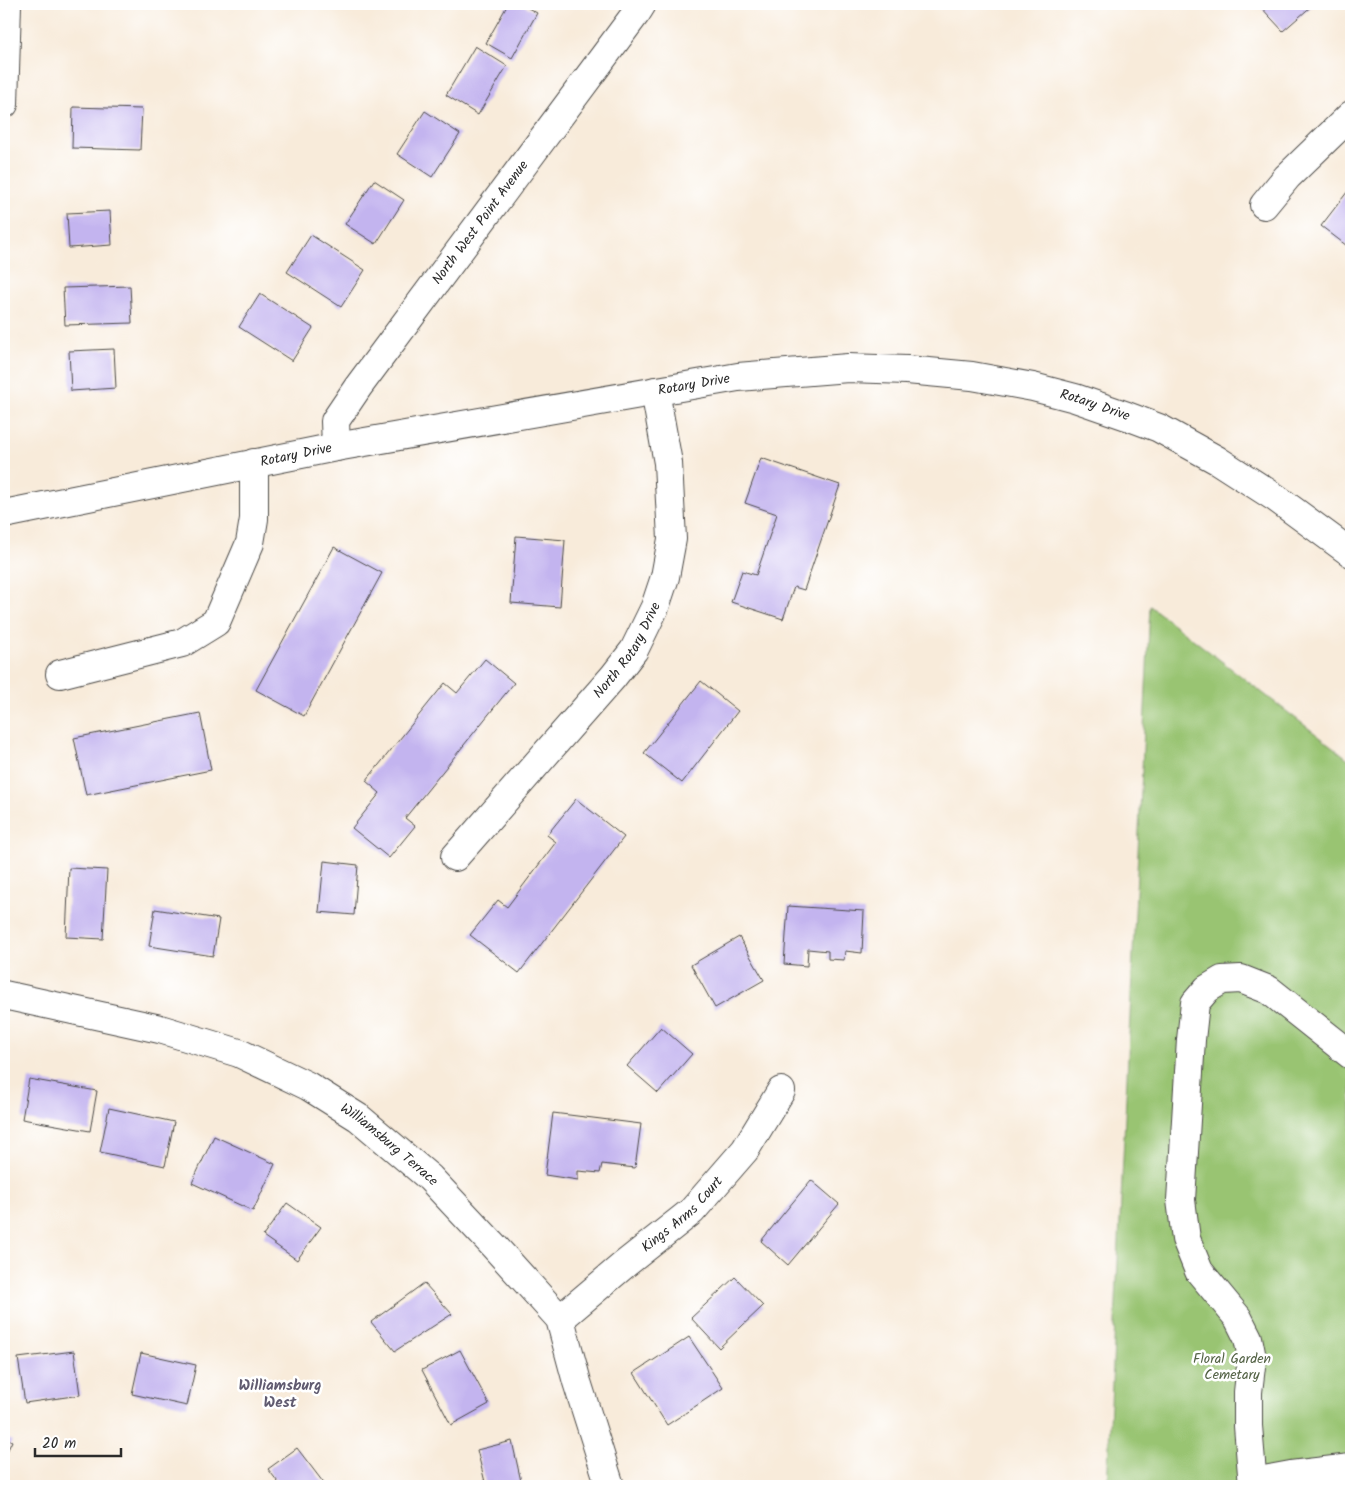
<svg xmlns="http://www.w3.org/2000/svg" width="1355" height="1490" font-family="Kalam,sans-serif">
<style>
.green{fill:#99c472;stroke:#62784e}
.building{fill:#c3b4ef}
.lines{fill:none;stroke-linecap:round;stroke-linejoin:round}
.minor-casing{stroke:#4a4845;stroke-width:30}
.minor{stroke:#fff;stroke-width:28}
.labels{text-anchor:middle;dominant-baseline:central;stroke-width:5;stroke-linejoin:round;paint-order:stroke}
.street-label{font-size:14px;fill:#2b2b2b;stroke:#fff}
.park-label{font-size:14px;fill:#526144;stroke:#fff}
.neighbourhood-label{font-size:15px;font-weight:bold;fill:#605b70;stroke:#fff}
</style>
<rect width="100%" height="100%" fill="#fff"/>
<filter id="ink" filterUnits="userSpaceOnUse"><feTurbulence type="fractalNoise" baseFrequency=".02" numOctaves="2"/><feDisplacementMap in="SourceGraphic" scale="10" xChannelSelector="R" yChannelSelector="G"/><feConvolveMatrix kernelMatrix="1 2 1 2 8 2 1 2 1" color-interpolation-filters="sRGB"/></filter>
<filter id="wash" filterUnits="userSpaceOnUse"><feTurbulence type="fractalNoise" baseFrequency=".0096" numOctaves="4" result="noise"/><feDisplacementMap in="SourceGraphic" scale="20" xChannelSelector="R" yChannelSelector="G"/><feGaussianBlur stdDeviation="1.12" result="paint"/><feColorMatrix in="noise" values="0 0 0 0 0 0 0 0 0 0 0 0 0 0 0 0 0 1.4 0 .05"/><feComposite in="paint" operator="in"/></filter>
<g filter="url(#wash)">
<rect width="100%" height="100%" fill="#f8ebda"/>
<path class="green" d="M1150,606L1351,761V1486H1107Z"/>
<g id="blocks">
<path class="building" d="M508,4H521L537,13L512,58L486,43Z
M1258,4H1314L1283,31Z
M475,46L507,66L478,115L446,95Z
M73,107L142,109L140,150L72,148Z
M425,111L460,134L432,177L397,154Z
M374,180L404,200L376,244L345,224Z
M1351,187V249L1321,226Z
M110,211L112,245L69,248L67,213Z
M311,235L365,270L341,307L287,272Z
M130,286L132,323L65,325L63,288Z
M260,294L313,328L292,361L239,327Z
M114,349L116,388L71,391L69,351Z
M761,458L840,485L804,590L794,587L783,619L731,602L742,571L756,575L777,514L745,503Z
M516,536L565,540L560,607L511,603Z
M334,547L382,573L304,716L256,690Z
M485,659L514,683L405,818L415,826L389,858L352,828L380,793L366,781L445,683L457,693Z
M701,681L738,711L682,783L644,753Z
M200,713L211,770L86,795L74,738Z
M576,799L624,837L519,973L470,935L498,900L507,907L556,842L547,835Z
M324,861L358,865L354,915L319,912Z
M69,868L107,870L103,939L66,937Z
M788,906L864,911L862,953L845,951L844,960L828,959V951L808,949L807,966L784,964Z
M155,909L219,919L213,956L149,946Z
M739,937L764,980L715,1008L691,965Z
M661,1027L692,1054L658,1093L627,1066Z
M29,1079L97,1091L90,1131L22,1119Z
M109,1108L174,1122L165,1166L100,1152Z
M553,1113L641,1124L635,1168L602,1164L600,1173L578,1171V1180L545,1175Z
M214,1136L275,1164L253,1211L192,1183Z
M811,1180L839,1204L788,1265L761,1241Z
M287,1203L321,1227L297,1260L263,1236Z
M735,1277L763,1306L719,1348L691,1318Z
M424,1283L452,1314L395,1351L371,1322Z
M689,1337L723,1388L667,1425L634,1373Z
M460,1350L489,1404L451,1425L422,1370Z
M74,1351L80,1395L25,1403L18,1358Z
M141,1353L196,1365L187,1406L132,1394Z
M4,1437L12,1441L4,1458Z
M512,1441L522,1486H486L477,1450Z
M297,1448L326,1486H281L268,1469Z"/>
</g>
</g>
<g filter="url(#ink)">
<use href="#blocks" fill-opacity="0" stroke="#4a4845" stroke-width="1"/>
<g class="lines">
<defs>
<g id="minor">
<path d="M4,104L7,4"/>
<path d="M1264,205L1287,177L1351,115"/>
<path id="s1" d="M336,447L335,421L358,387L637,12L642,4"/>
<path id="s2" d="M4,514L336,447L738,377L848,368L907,370L972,376L1033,387L1075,398L1127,416L1159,428L1217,460L1276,498L1351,553"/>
<path d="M60,674L182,643L216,622L250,543L254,519V463"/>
<path id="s3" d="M455,857L613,677L634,650L655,607L665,577L672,539L668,463L655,391"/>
<path id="s4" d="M4,995L160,1029L239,1053L308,1086L359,1118L430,1178L493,1245L560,1319L577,1382L610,1486"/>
<path id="s5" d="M560,1319L625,1264L692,1211L745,1150L781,1091"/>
<path d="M1253,1482L1291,1475L1351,1468"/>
<path d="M1253,1486L1248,1426V1392L1252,1358L1248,1338L1238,1318L1199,1271L1186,1239L1181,1200L1191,1040L1195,1003L1207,989L1222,980L1241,979L1269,990L1351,1055"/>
</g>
</defs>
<use href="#minor" class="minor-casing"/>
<use href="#minor" class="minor"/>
</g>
</g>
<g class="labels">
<g class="street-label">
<text stroke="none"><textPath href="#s1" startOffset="272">North West Point Avenue</textPath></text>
<text stroke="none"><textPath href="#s2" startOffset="702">Rotary Drive</textPath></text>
<text stroke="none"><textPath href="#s2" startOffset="1108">Rotary Drive</textPath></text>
<text stroke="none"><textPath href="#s2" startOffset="298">Rotary Drive</textPath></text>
<text stroke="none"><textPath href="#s3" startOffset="270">North Rotary Drive</textPath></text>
<text stroke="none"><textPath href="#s4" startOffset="419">Williamsburg Terrace</textPath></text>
<text stroke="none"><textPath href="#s5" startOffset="161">Kings Arms Court</textPath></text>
</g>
<g class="park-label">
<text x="1232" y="1359">Floral Garden<tspan x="1232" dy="16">Cemetary</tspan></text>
</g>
<g class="neighbourhood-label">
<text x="280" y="1386">Williamsburg<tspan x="280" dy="17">West</tspan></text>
</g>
</g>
<rect width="1355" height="1490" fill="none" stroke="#fff" stroke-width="20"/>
<path d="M35 1448v8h86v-8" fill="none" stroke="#2b2b2b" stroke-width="2.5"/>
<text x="42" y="1448" font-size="15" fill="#2b2b2b" stroke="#ffffff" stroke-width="4" paint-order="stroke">20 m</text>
</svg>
